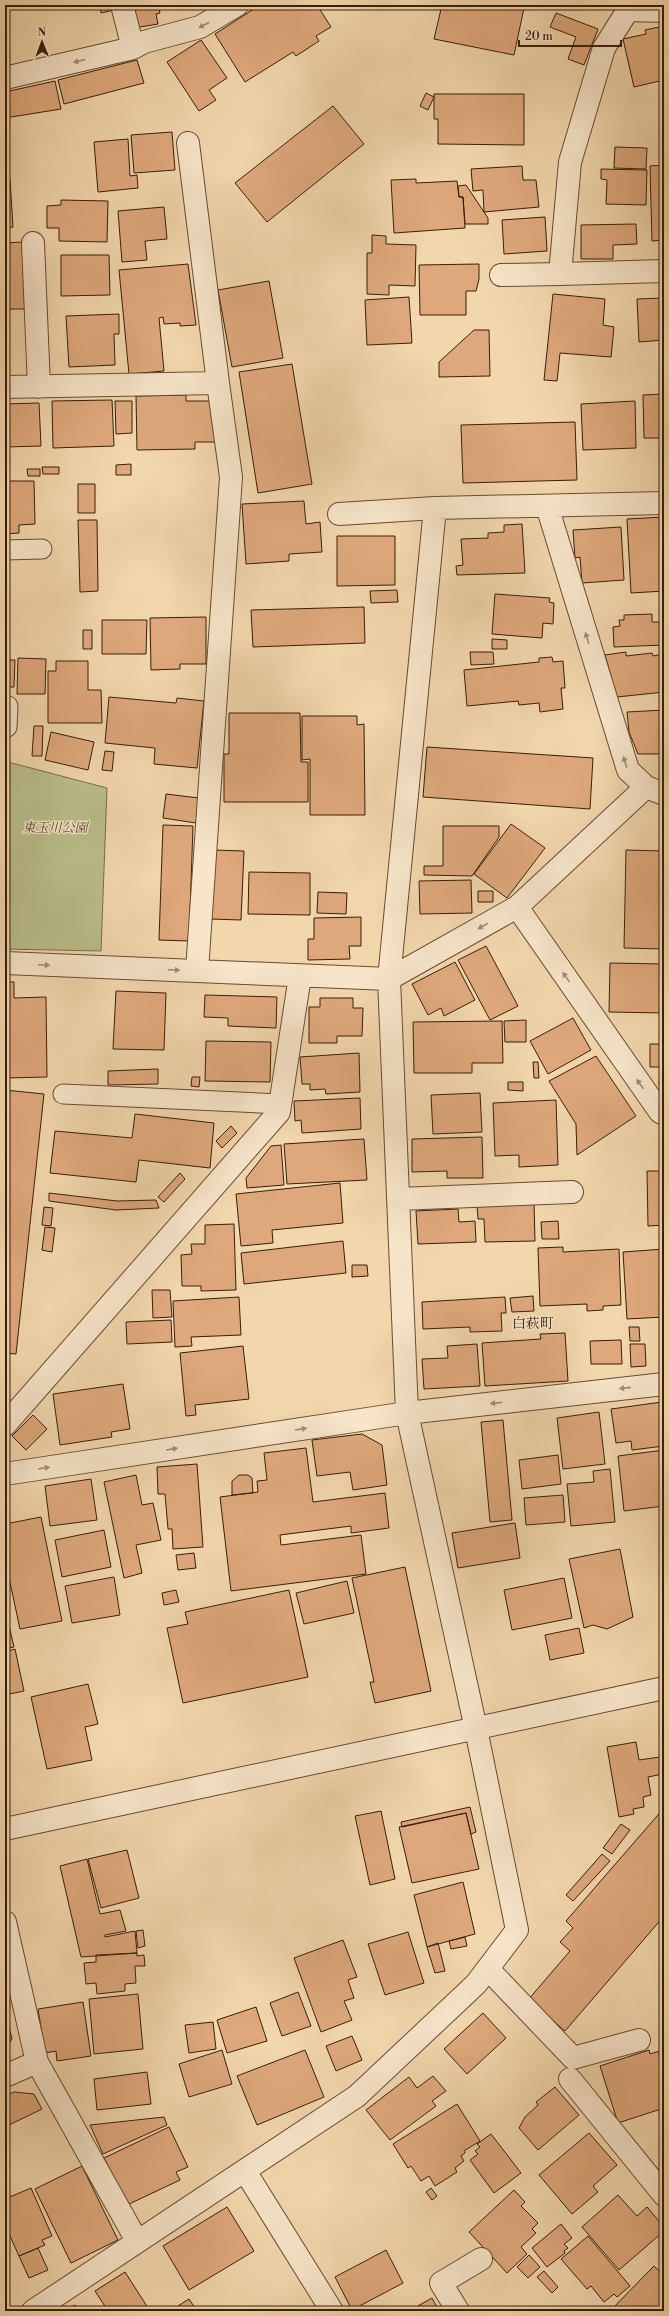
<svg xmlns="http://www.w3.org/2000/svg" width="669" height="2316" font-family="'Libre Bodoni','Noto Serif JP',serif">
<style>
.green{fill:#b9be8a;stroke:#786e4a}
.building{fill:#dea87c;stroke:#381e0b}
.lines{fill:none;stroke-linecap:round;stroke-linejoin:round}
.service-casing{stroke:#664c33;stroke-width:21}
.minor-casing{stroke:#664c33;stroke-width:24}
.tertiary-casing{stroke:#664c33;stroke-width:24}
.service{stroke:#f7e4c9;stroke-width:19}
.minor{stroke:#f7e4c9;stroke-width:22}
.tertiary{stroke:#f7e4c9;stroke-width:22}
.oneway{fill:#a18b74}
.labels{text-anchor:middle;dominant-baseline:central;stroke-width:3;stroke-linejoin:round;paint-order:stroke}
.park-label{font-size:13px;font-style:italic;fill:#58462b;stroke:#f7e4c9}
.neighbourhood-label{font-size:14px;fill:#381e0b;stroke:#f7e4c9}
</style>
<rect width="100%" height="100%" fill="#f2d6ac"/>
<filter id="stains"><feTurbulence type="fractalNoise" baseFrequency=".005" numOctaves="4"/><feColorMatrix values="0 0 0 0 .2 0 0 0 0 .09 0 0 0 0 .02 0 0 0 .5 -.17"/></filter>
<radialGradient id="worn" r=".72"><stop offset=".6" stop-color="#630" stop-opacity="0"/><stop offset="1" stop-color="#630" stop-opacity=".3"/></radialGradient>
<path class="green" d="M8,762L107,788L101,951L5,949V763Z"/>
<path class="building" d="M100,5H113L114,10L101,13Z
M129,5H158L160,13L156,14L158,24L134,28Z
M260,5H317L331,27L316,36L319,41L296,56L293,52L245,82L215,34Z
M442,5H513L524,8L514,55L434,39Z
M556,13L598,29L584,65L568,59L576,37L550,27Z
M664,26V80L634,87L623,39L646,34L645,30Z
M201,40L227,78L209,90L216,100L199,111L167,62Z
M137,60L144,83L64,104L58,80Z
M55,81L61,109L5,118V92Z
M426,93L434,97L428,110L420,106Z
M434,94H524V145L438,144V119H434Z
M333,106L364,144L267,222L235,183Z
M172,132L175,170L134,173L131,135Z
M128,139L130,176L137,175L138,188L98,192L94,142Z
M615,147L647,148L646,169L614,168Z
M664,165V240L652,241L650,166Z
M522,166L523,180H536L539,207L484,212L483,190L473,191L471,169Z
M601,169L647,170L646,205L606,204L607,180L601,179Z
M10,179L13,227L5,228V180Z
M416,179V183L457,181L459,197H463L465,228L394,233L391,180Z
M466,185L488,218V224H465L463,197H459L458,186Z
M61,200L108,201L107,242L59,241V228H47V206L61,205Z
M164,207L167,239L145,241L147,260L122,262L118,211Z
M545,217L547,251L504,254L502,220Z
M636,224L637,244L613,245V259H581V225Z
M372,235L386,236V244L416,245L415,286L389,285V295L367,294V253H372Z
M22,242L25,309H5V243Z
M61,255H109L110,295L61,296Z
M188,264L196,325L180,326V323L164,324L163,317L159,318L164,371L129,374L119,270Z
M479,264V279L476,291H466V315H420L419,265Z
M269,281L283,358L232,367L218,290Z
M553,294L605,299L603,325L614,327L611,357L560,353L557,381L544,380Z
M409,297L412,343L367,345L365,300Z
M664,298V340L639,342L637,299Z
M119,314V334H114L115,365L69,367L66,316Z
M474,330H489L490,376L439,377V362Z
M292,364L312,484L258,493L239,372Z
M664,394V438H644L643,395Z
M186,395V401H214L215,442H195V449L137,450L136,396Z
M112,400L114,446L53,448L52,401Z
M115,401H132V433L116,434Z
M635,401L636,448L583,450L581,404Z
M39,403L41,446L5,447V404Z
M575,422L577,480L463,483L461,425Z
M131,464V475H116V465Z
M42,467H59V474H43Z
M27,469H40V476H28Z
M5,481H34L35,524L19,525V533L5,534Z
M78,484H95V513H78Z
M304,501L306,524L320,522L322,552L289,554V561L246,564L242,504Z
M664,517V591L631,593L627,519Z
M78,520H97L98,591L80,592Z
M522,524L525,573L457,575L456,566L463,565L461,539L488,538V533L504,532V525Z
M621,527L624,580L582,583L580,557L575,558L573,530Z
M337,536H395V585L337,586Z
M397,590L398,602L371,603L370,591Z
M495,594L550,598L549,602L554,603L553,624L543,623L542,638L492,634Z
M364,607L365,643L253,647L251,610Z
M652,614V622H664V645L614,647L613,627L620,626L619,620H624V615Z
M206,617V664H180V669L151,670L150,618Z
M102,620H147L146,654H102Z
M83,630H92V649H83Z
M492,639L507,640V649H492Z
M470,652H493L494,664L471,665Z
M626,652V656L652,653L653,656L664,654V692L617,697L605,655Z
M552,657L553,662L563,661L565,688H561L563,709L540,712L539,703L519,705L518,701L467,706L464,670L539,662V658Z
M18,658L46,659L45,694H17Z
M5,660H15L14,687H5Z
M56,661H88V690H101L102,723H48V671H56Z
M109,697L176,703L177,698L204,701L197,768L154,764L155,748L105,743Z
M664,710V754H638L629,732L627,712Z
M229,713H300L301,762H308V802H224V754H229Z
M302,716H357V725L364,724L365,815H310V759L302,760Z
M34,726H43L42,756H32Z
M51,732L94,742L88,770L45,760Z
M427,747L593,758L590,809L423,797Z
M105,751L114,752L112,771L102,770Z
M166,794L199,798L196,823L163,818Z
M511,824L545,848L507,898L474,874Z
M163,825L193,826L189,941L159,940Z
M443,826H499V837L472,876L424,875V866H443Z
M214,850L244,851L241,920L210,919Z
M626,850L664,851V949L624,948Z
M249,872L310,873V915L248,914Z
M471,880L472,913L420,914L419,881Z
M478,891H493V902H478Z
M318,892L347,893L346,914L317,913Z
M361,917V946H349L350,959L308,960V939H314V918Z
M486,946L518,1006L490,1020L458,960Z
M455,962L475,1000L444,1016L441,1008L428,1015L412,984Z
M610,963L664,964V1013L609,1012Z
M5,982H14V998L46,997L47,1077L5,1078Z
M116,991L166,993L164,1050L113,1049Z
M205,995L277,997L276,1028L228,1026V1018L204,1017Z
M320,998H353V1008H363L362,1036H337V1043H309V1007H320Z
M573,1018L591,1050L548,1074L530,1041Z
M526,1020V1042H505L504,1021Z
M502,1021L503,1063H472V1073H414L413,1022Z
M206,1041L271,1042L270,1082L205,1081Z
M650,1044H664V1084H659L660,1067H650Z
M359,1053L360,1092L326,1094L325,1089L310,1090V1084H302L300,1057Z
M596,1056L636,1116L577,1155L576,1124L549,1081Z
M533,1062H538L539,1078H534Z
M158,1069V1084L108,1085V1071Z
M192,1077H200L199,1087L191,1086Z
M508,1082H523V1091L508,1090Z
M5,1090L44,1094L16,1354L5,1353Z
M480,1093L482,1132L433,1134L431,1095Z
M360,1098L361,1129L302,1133L301,1120L295,1121L294,1101Z
M556,1100L558,1165L519,1167V1155L495,1156L493,1103Z
M135,1114L214,1123L210,1168L139,1160L136,1182L50,1173L55,1131L132,1138Z
M231,1126L237,1133L222,1148L216,1141Z
M482,1137L483,1178H447V1171L412,1172V1139Z
M364,1139L367,1180L287,1184L284,1144Z
M281,1145L284,1185L247,1188L246,1178L271,1146Z
M647,1171H664V1225L648,1226Z
M180,1173L185,1179L164,1202L158,1197Z
M340,1183L343,1223L272,1230L273,1243L241,1246L236,1194Z
M49,1193L117,1201L156,1200L159,1208L116,1210L49,1201Z
M534,1203L535,1241L485,1242L484,1219H478L477,1205Z
M44,1207L53,1208L51,1226L42,1225Z
M458,1209L459,1222L475,1221L476,1242L418,1244L416,1211Z
M558,1221L559,1239H542L541,1222Z
M234,1224L236,1290L201,1291V1286H182L181,1255L192,1254L191,1244H205V1225Z
M45,1227L55,1228L52,1252L42,1250Z
M343,1241L346,1273L244,1284L241,1253Z
M563,1247V1252L619,1249L621,1305L603,1306V1310L587,1311V1304L540,1306L538,1248Z
M664,1249V1317L627,1319L623,1252Z
M352,1265H367L368,1276L352,1277Z
M152,1290H170L172,1317L153,1318Z
M533,1296L534,1311L512,1312L510,1298Z
M239,1297L241,1335L191,1337L192,1346L175,1347L173,1301Z
M505,1297L506,1313H501L502,1331L470,1332V1327L423,1329L422,1302Z
M171,1320L172,1342L127,1344L126,1322Z
M629,1327H639L640,1341H630Z
M565,1333L568,1381L485,1386L482,1343L541,1339L540,1334Z
M621,1340L622,1364H591L590,1341Z
M477,1344L480,1386L424,1389L422,1359L448,1358L447,1346Z
M630,1344H645L646,1366L631,1367Z
M243,1346L249,1399L195,1405L196,1415L186,1416L180,1353Z
M123,1384L130,1429L111,1432L112,1437L60,1445L53,1394Z
M662,1402L664,1446L632,1450L631,1441L616,1443L611,1409Z
M599,1412L605,1464L563,1469L557,1418Z
M33,1415L47,1429L26,1450L12,1436Z
M503,1420L512,1520L490,1522L481,1422Z
M362,1434L382,1445L387,1485L353,1490L350,1472L317,1476L312,1440Z
M306,1448L313,1502L385,1493L389,1528L351,1533V1526L280,1535L281,1545L361,1535L366,1574L231,1591L220,1497L258,1492L257,1481L267,1480L264,1453Z
M664,1450V1506L624,1511L618,1456Z
M558,1455L561,1484L522,1489L519,1460Z
M197,1464L203,1547L173,1549L172,1529H168L165,1494H158L157,1467Z
M610,1469L615,1522L571,1526L567,1484L594,1482L593,1471Z
M136,1475L142,1505L153,1503L161,1540L136,1545L142,1573L124,1578L104,1482Z
M239,1475H248L252,1478L253,1493L232,1495V1481Z
M91,1479L97,1520L50,1526L45,1486Z
M563,1495L565,1522L526,1525L524,1498Z
M41,1517L62,1621L20,1629L5,1559V1524Z
M515,1523L520,1558L458,1568L452,1533Z
M104,1530L111,1567L62,1577L55,1540Z
M620,1549L633,1617L607,1629L593,1625L584,1628L569,1559Z
M194,1553L196,1568L178,1570L176,1555Z
M405,1567L431,1691L375,1703L370,1682H374L352,1578Z
M114,1577L120,1615L72,1623L65,1586Z
M564,1578L572,1618L512,1630L504,1590Z
M347,1581L354,1613L304,1624L296,1593Z
M176,1590L179,1602L164,1605L162,1593Z
M289,1590L308,1677L183,1703L167,1628L188,1624L185,1612Z
M5,1617H7L14,1647L5,1649Z
M579,1628L584,1653L550,1660L545,1635Z
M15,1649L24,1691L5,1695V1652Z
M88,1684L98,1724L85,1727L92,1760L47,1769L31,1697Z
M636,1742L639,1760L660,1757L663,1774L648,1777L651,1795L643,1797L644,1807L633,1809L634,1814L619,1817L607,1747Z
M470,1807L476,1832L471,1834L466,1813L402,1827L401,1822Z
M664,1808V1916L565,2031L528,2000L570,1951L560,1942L573,1928L566,1921Z
M381,1811L395,1879L370,1885L355,1816Z
M466,1813L479,1869L412,1883L399,1827Z
M621,1824L630,1830L612,1854L603,1848Z
M127,1850L139,1898L101,1908L88,1859Z
M602,1854L610,1861L573,1901L566,1895Z
M87,1859L100,1914L120,1910L126,1931L105,1935V1937L135,1931L137,1953L81,1957L60,1866Z
M463,1882L475,1934L427,1947L414,1895Z
M143,1930L145,1946L138,1948L136,1931Z
M408,1932L424,1983L385,1995L368,1944Z
M465,1937L467,1946L451,1949L449,1941Z
M343,1940L357,1977L348,1980L354,1998L344,2001L352,2020L321,2032L294,1958Z
M438,1943L445,1971L435,1973L427,1947Z
M137,1953V1956L144,1955L145,1966H135L136,1983L125,1984V1991L97,1994L96,1983L86,1984L84,1963L96,1962V1955Z
M298,1992L311,2026L282,2036L270,2003Z
M138,1994L143,2049L94,2054L89,1999Z
M83,2002L91,2056L57,2061L56,2051L45,2053L38,2009Z
M256,2007L267,2041L227,2053L217,2020Z
M5,2010L12,2039L5,2050Z
M483,2013L506,2038L467,2074L444,2049Z
M213,2022L216,2049L189,2053L185,2025Z
M352,2036L362,2060L336,2071L326,2046Z
M222,2050L232,2084L189,2097L179,2064Z
M305,2050L324,2097L257,2125L237,2076Z
M649,2050L650,2054L663,2050L664,2052V2108L618,2123L600,2066Z
M147,2072L151,2104L97,2110L94,2079Z
M433,2076L446,2091L432,2101L436,2106L390,2140L366,2110L409,2077L417,2088Z
M555,2087L579,2115L538,2150L519,2128L525,2117L538,2105L536,2102Z
M14,2092L34,2094L42,2109L5,2127V2096Z
M457,2104L480,2141L464,2151L465,2153L461,2156L464,2161L455,2168L457,2172L435,2186L429,2176L421,2181L411,2166L408,2168L393,2144Z
M164,2117L167,2125L103,2154L90,2125Z
M169,2127L188,2167L176,2172L180,2180L127,2205L104,2158Z
M589,2133L617,2165L593,2186L598,2192L572,2214L539,2175Z
M491,2134L521,2173L494,2193L470,2160L478,2154L475,2151L480,2147L477,2144Z
M82,2166L118,2240L71,2263L35,2189Z
M31,2188L52,2236L42,2240L45,2245L19,2256L5,2225V2199Z
M431,2188L437,2196L432,2200L426,2192Z
M514,2190L525,2202L521,2206L538,2223L532,2229L536,2233L521,2247L527,2254L507,2273L469,2232Z
M618,2195L637,2216L647,2207L664,2227V2231L619,2270L582,2227Z
M227,2207L254,2251L189,2290L163,2246Z
M561,2224L572,2238L564,2244L568,2248L564,2251L565,2253L547,2267L532,2248Z
M588,2236L630,2286L617,2297L614,2294L604,2302L591,2286L587,2289L561,2259Z
M38,2248L48,2270L29,2278L19,2256Z
M386,2250L403,2283L352,2310L335,2277Z
M529,2255L540,2267L528,2278L517,2267Z
M654,2266L664,2276V2305L658,2311H610Z
M544,2271L558,2287L552,2293L537,2277Z
M125,2272L150,2311H108L95,2291Z
M432,2298L439,2311H409Z
M189,2299L197,2311H170Z
M75,2305L78,2311H64Z"/>
<g class="lines">
<defs>
<path id="service" d="M5,550L42,549
M5,728L7,727L8,706
M63,1094L281,1104"/>
<path id="minor" d="M122,5L133,48
M664,11L628,10L604,48L570,162L560,274L664,271
M5,78L133,48L144,42L200,27L237,5
M188,143L218,383
M33,243L39,387
M501,275L560,274
M5,387L218,383L231,477L197,971
M547,506L628,770L646,787L664,794
M339,514L435,508
M517,907L660,1112L664,1114
M5,963L389,979L517,907L646,787
M398,1199L572,1192
M5,1425L279,1112L300,976
M5,1474L407,1413L664,1384
M5,1922L37,2062L137,2241
M488,1969L573,2058L639,2040
M5,2076L37,2062
M570,2079L664,2195
M245,2171L332,2311
M33,2311L357,2096L476,1984L517,1930L476,1729L407,1413L389,979L435,508L664,503
M458,2311L441,2283L481,2259"/>
<path id="tertiary" d="M5,1829L664,1688"/>
</defs>
<use href="#service" class="service-casing"/>
<use href="#minor" class="minor-casing"/>
<use href="#tertiary" class="tertiary-casing"/>
<use href="#service" class="service"/>
<use href="#minor" class="minor"/>
<use href="#tertiary" class="tertiary"/>
</g>
<defs><path id="oneway-solid" d="M-6-.8H1V-3.2L6.5 0L1 3.2V.8H-6Z"/></defs>
<g class="oneway">
<use href="#oneway-solid" transform="translate(204 25) rotate(152)"/>
<use href="#oneway-solid" transform="translate(79 61) rotate(167)"/>
<use href="#oneway-solid" transform="translate(587 638) rotate(-107)"/>
<use href="#oneway-solid" transform="translate(625 762) rotate(-107)"/>
<use href="#oneway-solid" transform="translate(483 926) rotate(151)"/>
<use href="#oneway-solid" transform="translate(44 965) rotate(3)"/>
<use href="#oneway-solid" transform="translate(174 970) rotate(2)"/>
<use href="#oneway-solid" transform="translate(566 977) rotate(-125)"/>
<use href="#oneway-solid" transform="translate(640 1084) rotate(-125)"/>
<use href="#oneway-solid" transform="translate(625 1388) rotate(174)"/>
<use href="#oneway-solid" transform="translate(496 1403) rotate(174)"/>
<use href="#oneway-solid" transform="translate(301 1429) rotate(-9)"/>
<use href="#oneway-solid" transform="translate(172 1449) rotate(-9)"/>
<use href="#oneway-solid" transform="translate(44 1468) rotate(-9)"/>
</g>
<g class="labels">
<g class="park-label">
<text x="55" y="828">東玉川公園</text>
</g>
<g class="neighbourhood-label">
<text x="533" y="1324">白萩町</text>
</g>
</g>
<rect width="669" height="2316" fill="none" stroke="#f2d6ac" stroke-width="20"/>
<rect x="6" y="6" width="657" height="2304" fill="none" stroke="#381e0b" stroke-width="2"/>
<rect x="10" y="10" width="649" height="2296" fill="none" stroke="#381e0b"/>
<g transform="translate(42 42) rotate(359)" stroke="#f7e4c9" stroke-width="3" paint-order="stroke">
<path d="M0-3L7 15L0 10L-7 15Z" fill="#381e0b"/>
<text y="-6" font-size="11" font-weight="bold" text-anchor="middle" fill="#381e0b">N</text>
</g>
<path d="M519 40v6h102v-6" fill="none" stroke="#381e0b" stroke-width="2"/>
<text x="525" y="40" font-size="12" fill="#381e0b" stroke="#f7e4c9" stroke-width="3" paint-order="stroke">20 m</text>
<rect width="100%" height="100%" filter="url(#stains)"/>
<rect width="100%" height="100%" fill="url(#worn)"/>
</svg>
